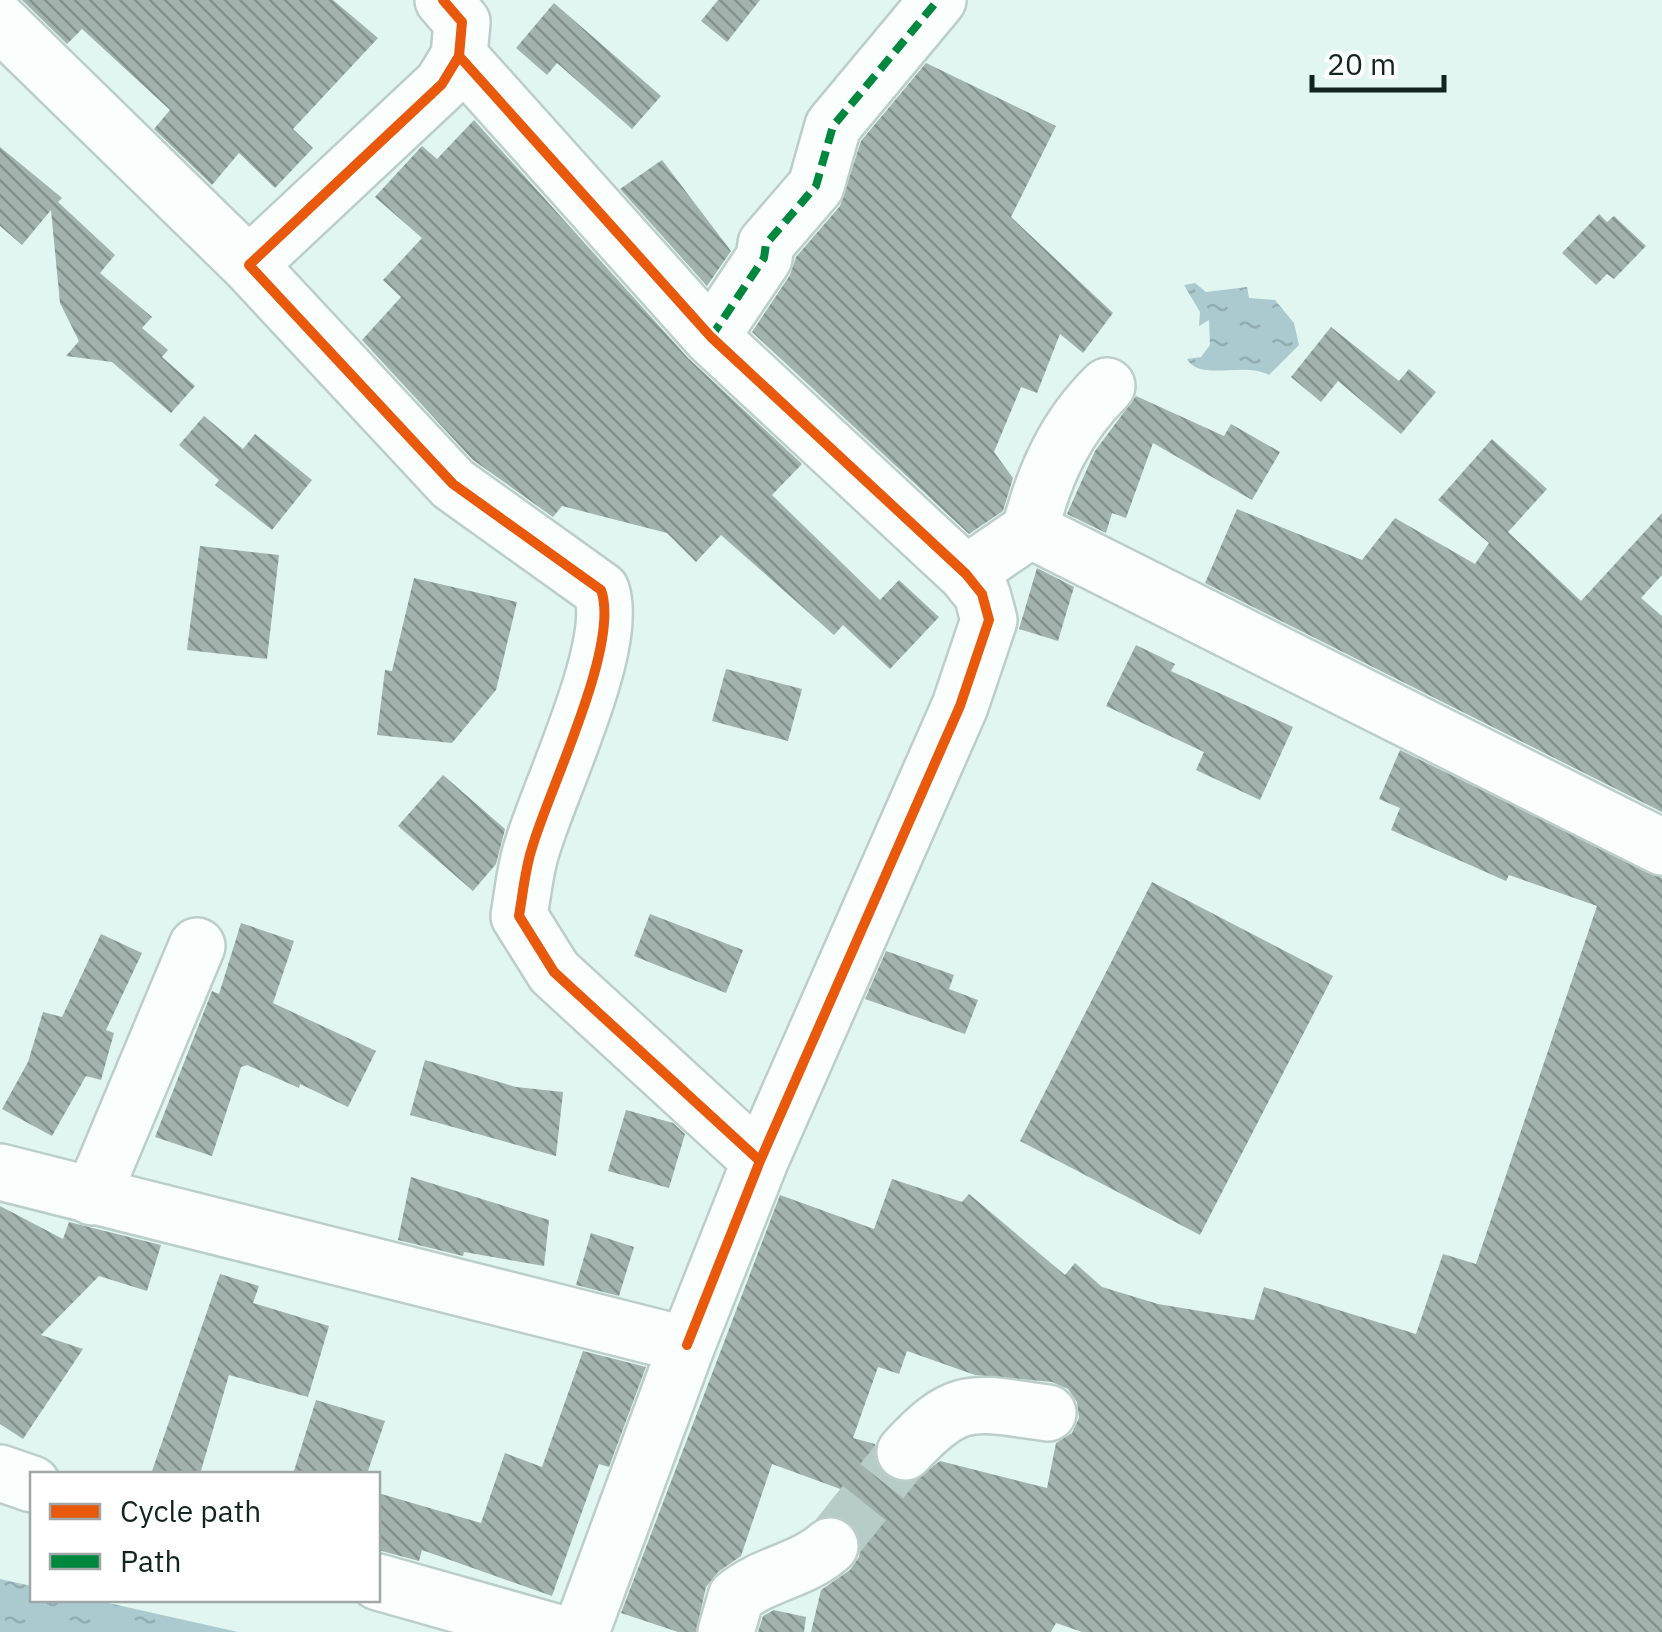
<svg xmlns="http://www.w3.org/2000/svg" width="1662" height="1632" font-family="'IBM Plex Sans',sans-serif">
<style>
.water{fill:url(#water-ripples)}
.building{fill:url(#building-back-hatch);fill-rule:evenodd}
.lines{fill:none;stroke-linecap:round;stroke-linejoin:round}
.minor-tunnel{stroke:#b8ccc7;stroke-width:55;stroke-dasharray:55 28;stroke-linecap:butt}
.minor-casing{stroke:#bcceca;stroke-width:60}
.minor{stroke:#fafefd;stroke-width:55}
.quiet{stroke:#00873e;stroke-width:8;stroke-dasharray:15 8;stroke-linecap:butt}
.cycleway-casing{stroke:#fff;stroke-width:16}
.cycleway{stroke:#e8590c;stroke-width:10}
</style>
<defs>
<pattern id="water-ripples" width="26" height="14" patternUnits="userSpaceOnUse" patternTransform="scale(2.5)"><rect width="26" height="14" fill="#abcad0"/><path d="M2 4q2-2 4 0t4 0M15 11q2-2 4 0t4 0" fill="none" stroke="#92adb2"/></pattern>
<pattern id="building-back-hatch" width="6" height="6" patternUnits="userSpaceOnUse" patternTransform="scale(2.5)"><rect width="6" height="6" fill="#a2b2ad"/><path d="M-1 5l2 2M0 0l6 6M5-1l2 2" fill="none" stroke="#83918c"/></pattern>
</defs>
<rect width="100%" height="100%" fill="#e1f6f1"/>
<path class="water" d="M1195,283L1206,292L1247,287L1249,298L1275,300L1294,323L1299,345L1269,375C1243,361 1200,382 1187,359L1201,357L1210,345L1209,320L1199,326L1200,312L1184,285Z
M0,1579L32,1586V1600H95L238,1632H0Z"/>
<path class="building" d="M22,0H333L378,38L293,129L313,148L275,188L239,153L212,185L154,129L170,110L82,29L67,44Z
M718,0H760L727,42L701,21Z
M554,3L661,96L632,129L557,63L547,75L516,48Z
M926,63L1056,126L1011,217L1113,313L1083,353L1060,334L1037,393L1021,387L994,452L1013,478L1003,511L969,534L752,332L790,275L796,257L840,206L861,141Z
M474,120L688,358L802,464L772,495L880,600L899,580L939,617L890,669L843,625L834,635L721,535L696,562L667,533L562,506L553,517L473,460L362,340L401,297L383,280L422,238L375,197L422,146L437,159Z
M0,147L62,198L58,202L115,255L100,273L152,317L142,328L168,350L162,357L195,386L171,413L112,362L66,356L79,341L60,303L51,210L22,245L0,226Z
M662,160L731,251L707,286L620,189Z
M1599,214L1607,222L1614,216L1646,246L1614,279L1607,274L1596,285L1562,253Z
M1331,327L1399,381L1409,369L1436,392L1401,434L1338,381L1321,402L1291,377Z
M1136,396L1224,436L1231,424L1280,452L1252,500L1153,443L1126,518L1112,513L1106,533L1067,514L1095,451Z
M204,416L243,449L255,434L312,480L272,530L215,485L219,480L179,445Z
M1492,439L1547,489L1508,532L1581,601L1662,513V575L1641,598L1662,616V812L1205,583L1237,509L1362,560L1395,518L1475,564L1489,543L1438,500Z
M200,546L279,555L267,659L187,650Z
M1037,568L1074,587L1058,641L1019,629Z
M414,578L517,602L496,690L452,743L377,735L385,670L392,671Z
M1136,645L1175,664L1171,671L1293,727L1260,800L1196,770L1204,752L1106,706Z
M726,669L802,689L788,741L712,721Z
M1400,750L1662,878V1632H1082L1056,1623L1051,1632H811L821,1590L850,1570L859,1557L861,1541L854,1526L837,1516L843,1490L772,1464L741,1556L718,1572L706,1587L696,1632H678L621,1613L780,1195L874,1229L892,1179L962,1202L969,1194L1065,1275L1075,1263L1102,1287L1158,1304L1254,1320L1264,1287L1416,1334L1443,1254L1476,1264L1597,906L1509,875L1506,881L1391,830L1400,808L1379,799ZM907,1351L975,1375L1052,1382L1068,1389L1077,1402L1079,1418L1072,1433L1056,1443L1047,1488L940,1461L912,1482H896L883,1474L875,1459V1444L853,1438L878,1367L899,1374Z
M443,775L505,829L496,864L473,891L398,826Z
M1152,882L1333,976L1200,1235L1020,1141Z
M650,914L743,950L726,993L634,956Z
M241,923L294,941L273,1003L376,1051L348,1107L300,1084L299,1088L247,1065L241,1067L212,1156L155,1137L212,991L219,994Z
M101,934L142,953L106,1030L114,1033L101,1080L86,1076L52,1136L2,1109L28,1062L43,1012L62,1017Z
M886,951L954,975L949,989L978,1000L965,1034L865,999Z
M425,1060L516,1087L563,1092L556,1156L410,1115Z
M626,1110L673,1123L685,1134L669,1188L608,1171Z
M411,1177L549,1220L544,1266L464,1252L463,1256L398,1240Z
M0,1206L63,1239L69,1222L161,1245L147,1291L99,1276L41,1335L83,1349L23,1439L0,1424Z
M591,1233L634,1247L619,1296L576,1285Z
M220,1274L259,1286L253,1303L329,1326L308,1397L229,1375L200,1474H151Z
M583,1351L646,1367L609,1467L599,1464L552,1596L422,1550L419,1561L378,1550V1493L481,1523L505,1453L542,1467Z
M316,1400L385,1421L367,1474H293Z
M774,1610L806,1617L804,1632H758L763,1616Z"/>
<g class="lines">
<path class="minor-tunnel" d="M830,1546L905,1452"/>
<defs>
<path id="minor" d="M443,0L462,22L459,56L442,84L249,265L453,484L601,590C621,644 549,789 532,848C525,869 523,893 519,916L554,972L760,1161L687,1345
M0,22L249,265
M459,56L711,337L966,574L982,594L989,620L960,706L760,1161
M711,337L764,258L766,244L816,186L833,126L938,0
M1030,530C1044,474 1066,426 1107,386
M966,574L1030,530L1662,847
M0,1172L687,1345L581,1632
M92,1197L197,946
M905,1452C959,1393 973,1403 1048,1413
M0,1473L32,1484
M378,1582L555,1632
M726,1632L736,1597C765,1573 802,1571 830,1546"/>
</defs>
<use href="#minor" class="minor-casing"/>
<use href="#minor" class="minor"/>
<path class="quiet" d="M711,337L764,258L766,244L816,186L833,126L938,0"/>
<defs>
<path id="cycleway" d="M443,0L462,22L459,56L442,84L249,265L453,484L601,590C621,644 549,789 532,848C525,869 523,893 519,916L554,972L760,1161L687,1345
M459,56L711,337L966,574L982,594L989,620L960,706L760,1161"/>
</defs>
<use href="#cycleway" class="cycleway-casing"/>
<use href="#cycleway" class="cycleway"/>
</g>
<rect x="30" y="1472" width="350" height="130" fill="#ffffff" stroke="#a0a7a6" stroke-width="2.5"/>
<rect x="50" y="1504" width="50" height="15" fill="#e8590c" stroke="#a0a7a6" stroke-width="2.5"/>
<text x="120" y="1522" font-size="30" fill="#122420">Cycle path</text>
<rect x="50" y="1554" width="50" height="15" fill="#00873e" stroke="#a0a7a6" stroke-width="2.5"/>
<text x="120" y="1572" font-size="30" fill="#122420">Path</text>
<path d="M1312 75v15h132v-15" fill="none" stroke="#122420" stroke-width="5"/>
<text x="1327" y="75" font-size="30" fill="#122420" stroke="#ffffff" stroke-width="8" paint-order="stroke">20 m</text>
</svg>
